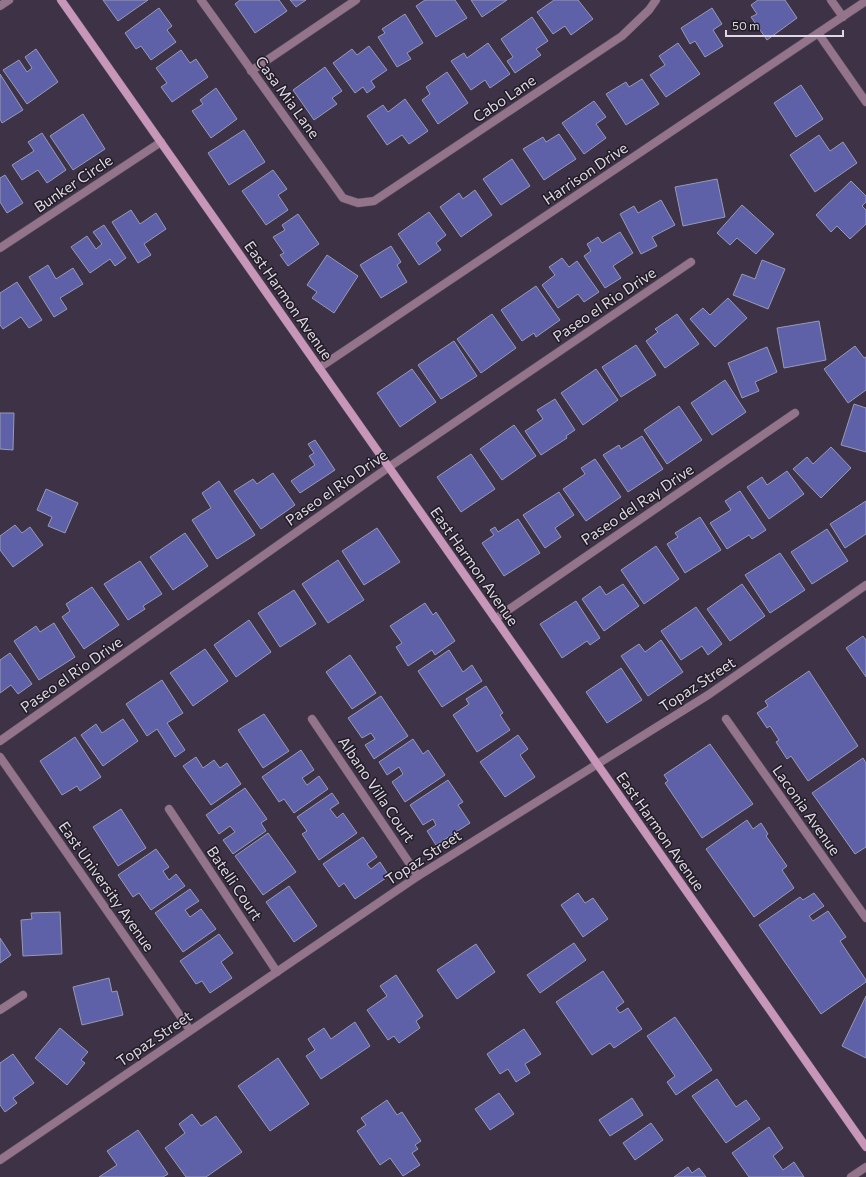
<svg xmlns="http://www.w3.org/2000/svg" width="866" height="1177" font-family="Commissioner,sans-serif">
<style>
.building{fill:#5f61a8;stroke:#979ab4}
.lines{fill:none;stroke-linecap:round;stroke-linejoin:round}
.minor-casing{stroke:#5a5063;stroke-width:9}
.tertiary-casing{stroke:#5a5063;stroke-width:9}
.secondary-casing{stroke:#5a5063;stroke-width:9}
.minor{stroke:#93748a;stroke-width:8}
.tertiary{stroke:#93748a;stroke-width:8}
.secondary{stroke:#c796b8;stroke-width:8}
.labels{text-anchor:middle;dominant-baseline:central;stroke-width:3;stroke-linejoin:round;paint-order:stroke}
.street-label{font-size:15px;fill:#dfd8e5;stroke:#211c26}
</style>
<rect width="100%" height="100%" fill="#3d3246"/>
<path class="building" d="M103,0H148L118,21Z
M240,0H279L287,11L255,33L235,4Z
M290,0H306L296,7Z
M425,0H455L467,18L436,37L416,6Z
M471,0H507L482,17Z
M554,0H578L593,19L571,35L565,26L553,34L537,12Z
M758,0H785L797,18L767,40L751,17L757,14L751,5Z
M159,8L172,26L167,30L176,42L151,60L141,46L136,49L125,33Z
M712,8L722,24L713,30L723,46L705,57L695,41L690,44L681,28Z
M405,14L423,43L407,53L411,59L397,67L378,37L385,33L382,29Z
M532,17L548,41L536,49L541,55L515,73L507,61L513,57L501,39Z
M488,43L510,74L490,88L485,80L471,90L451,61L464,53L467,58Z
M678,43L700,74L666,97L650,75L665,65L659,56Z
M369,46L387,70L371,81L375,87L367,93L363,87L355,93L333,63L352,49L357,55Z
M36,49L58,82L27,104L3,70L19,60L27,72L32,68L25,57Z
M181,50L190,63L196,59L208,77L172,102L161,87L167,83L156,68Z
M325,67L342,91L332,98L337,104L314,120L293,90Z
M447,72L468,103L438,124L422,100L430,94L426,87Z
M0,74L23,110L2,123L0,119Z
M642,79L659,104L626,125L606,94L626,82L629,87Z
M801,85L823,119L796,137L774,103Z
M216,88L237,119L211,138L192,111L203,104L200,100Z
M405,99L428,131L409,144L402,135L387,145L367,116L383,105L388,112Z
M594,101L606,117L596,124L606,138L584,154L562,123Z
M83,114L105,149L73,170L50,136Z
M244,130L265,162L229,185L208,153Z
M42,133L66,170L47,183L38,170L22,180L12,165L34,151L28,142Z
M559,134L576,159L544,180L523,149L543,137L546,142Z
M819,135L830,151L843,142L857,163L815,192L790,155Z
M512,159L530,186L501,205L483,179Z
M273,170L287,189L278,195L288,210L266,225L242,191Z
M5,175L23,203L7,213L0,202V178Z
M717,179L725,217L683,226L675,187Z
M851,181L866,196V202L862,206L866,210V224L850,239L837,226L831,232L816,215Z
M475,190L492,215L461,237L440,207L459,193L463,199Z
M661,200L675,225L652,237L657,246L641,254L620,214L634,206L638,213Z
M742,205L774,234L756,254L737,238L730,245L717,233Z
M131,210L140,224L156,213L166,229L144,244L151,255L138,263L112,222Z
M429,212L446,235L436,243L441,250L419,265L398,234Z
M298,214L319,244L288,266L280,255L284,253L273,237L285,230L282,225Z
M104,225L126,258L115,266L110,259L90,273L71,247L87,236L96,249L102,244L93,232Z
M620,232L633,253L613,266L621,278L605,288L584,256L591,251L587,244L598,237L602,243Z
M391,246L401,262L397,265L407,282L381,298L360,265Z
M327,255L358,276L334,313L312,298L317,292L307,285Z
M562,258L569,267L577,261L599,292L584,302L578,294L558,308L542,285L555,275L549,267Z
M762,260L785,269L768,309L733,295L742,274L755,279Z
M48,265L56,279L73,268L83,284L60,298L67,309L54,317L29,277Z
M17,282L42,320L29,328L21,317L3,329L0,325V293Z
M536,286L560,320L536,337L534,333L522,341L501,310Z
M728,298L747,318L715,347L690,319L703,308L710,315Z
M492,314L516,348L481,373L457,339Z
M677,314L699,344L665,368L646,341L658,332L655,329Z
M819,321L826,360L784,368L777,328Z
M454,341L477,376L441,399L418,365Z
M636,345L656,375L621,397L602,367Z
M855,346L864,358L866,357V390L848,403L824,369Z
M767,347L777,372L755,382L759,391L742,398L728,363Z
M412,369L436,402L400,427L377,393Z
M596,369L618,400L583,425L561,393Z
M725,380L746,412L712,435L691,403Z
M555,399L575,430L566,436L567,438L541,455L525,431L543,419L537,410Z
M854,404L866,408V452L841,445Z
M679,406L702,440L667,464L644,430Z
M0,413H14L13,450L0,449Z
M514,425L536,456L502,480L480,449Z
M642,436L663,469L628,492L603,455L619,445L621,449Z
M315,440L335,470L300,493L291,481L315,465L309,456L314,453L308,444Z
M831,447L851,468L821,498L793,469L807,457L813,464Z
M471,454L495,489L461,512L437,477Z
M595,459L621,497L586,521L563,489L585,474L581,468Z
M787,471L804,494L769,519L747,487L762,477L767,485Z
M273,473L295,505L261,529L234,491L253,479L257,484Z
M219,481L255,535L217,559L192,520L211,508L202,493Z
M46,489L78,503L65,533L48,526L52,517L37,510Z
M740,491L766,530L752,539L749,535L727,549L710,523L731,510L725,501Z
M559,492L574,515L555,528L561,537L545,548L523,515Z
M866,501V534L845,548L830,524Z
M700,517L721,550L685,573L667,544L678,537L675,533Z
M518,519L540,553L504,576L482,543L494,535L490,530L495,527L498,532Z
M15,525L22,533L30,527L43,545L13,567L0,550V536Z
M377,528L400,562L364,585L342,551Z
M827,529L848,561L812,584L791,552Z
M185,533L208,566L173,590L150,557Z
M656,546L679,579L644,604L621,570Z
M780,553L805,590L770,613L745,575Z
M338,560L364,600L328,623L302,584Z
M140,561L162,594L143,606L145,609L128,620L104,584Z
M623,584L639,606L604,631L582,599L600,586L606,595Z
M742,584L765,616L730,641L707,609Z
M92,587L119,625L84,649L62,617L70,611L66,604Z
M294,590L316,624L280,647L258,613Z
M576,601L600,638L590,645L587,641L562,658L540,624Z
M425,603L433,615L436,612L455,641L435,655L432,650L408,666L396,647L402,643L390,626Z
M696,607L722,644L708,655L702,646L681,660L661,631Z
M249,620L271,652L236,677L214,645Z
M54,623L75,657L39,680L14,641L36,626L40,632Z
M863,636L866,640V677L846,648Z
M661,640L683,672L648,696L621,656L639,644L645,652Z
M205,649L228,681L193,706L170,673Z
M449,650L463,672L472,665L482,681L442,707L418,671Z
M10,653L32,684L18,694L11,685L0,693V660Z
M350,655L376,693L352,709L326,672Z
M621,668L642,700L607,723L586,692Z
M809,671L858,746L808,781L791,756L787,759L776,742L779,740L770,726L767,728L757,713L768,706L765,701Z
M162,680L183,713L167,723L185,750L175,757L157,729L147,736L126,704Z
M486,686L503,713L500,715L510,730L477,752L453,715L469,704L466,699Z
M381,696L408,736L374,759L365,745L375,739L371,733L362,738L348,718Z
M264,714L289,751L263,768L238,730Z
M123,719L138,741L103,766L81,735L96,724L102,733Z
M518,735L528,749L520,755L535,777L505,797L480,762Z
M75,737L101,777L80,791L77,786L62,795L40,761Z
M413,739L423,754L428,750L445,775L405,802L392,782L403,774L399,767L387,775L379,762Z
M710,744L753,804L702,838L665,783L668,781L664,775Z
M301,750L314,770L302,778L307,785L319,776L328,789L294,813L284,799L279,802L262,777Z
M196,757L203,768L214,760L220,768L227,763L241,784L211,805L183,766Z
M863,758L866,763V847L855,854L812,793Z
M448,780L463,802L458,805L470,823L436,845L427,831L436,825L433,819L423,825L410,805Z
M245,788L267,819L261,823L266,831L233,854L223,840L235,832L230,826L219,834L206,815Z
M332,793L339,803L330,809L337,818L343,813L357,833L319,860L302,834L307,831L297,817Z
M121,809L146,848L118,866L93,827Z
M747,820L753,829L761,823L768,834L766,836L787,866L782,870L794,888L754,917L706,849Z
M268,833L296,872L263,895L235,856Z
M363,837L377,857L367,864L371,869L380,862L389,876L355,899L344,883L339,887L323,864Z
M156,849L169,867L163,871L169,880L176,874L185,886L151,910L139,893L133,897L118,875Z
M289,886L317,926L294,942L266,902Z
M190,889L199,901L185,910L190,917L201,909L216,929L183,952L155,913Z
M578,893L585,903L593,898L608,919L583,937L561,905Z
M814,893L824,906L809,916L813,921L828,911L846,937L840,941L866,980V982L821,1014L759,925L800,897L803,900Z
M60,912L62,954L23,956L21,920L32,919L31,913Z
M219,934L233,953L221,962L232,978L210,993L202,981L196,984L180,961Z
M0,938L11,955L0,963Z
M574,943L586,960L540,993L527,975Z
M476,944L495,972L457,999L437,970Z
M603,971L624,1002L616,1008L620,1013L628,1008L642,1029L614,1048L610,1043L592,1055L556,1002Z
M396,975L423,1016L416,1021L420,1028L399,1043L394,1036L388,1040L367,1010L387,996L380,986Z
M109,978L112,992L117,991L123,1015L82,1025L73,987Z
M866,996V1058L842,1046Z
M675,1017L712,1070L676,1095L667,1082L675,1076L647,1036Z
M355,1022L370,1046L321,1079L306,1056L315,1050L308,1039L324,1028L331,1039Z
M60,1028L88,1052L81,1060L85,1063L67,1085L35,1058Z
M524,1029L541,1054L525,1064L530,1073L516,1082L508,1069L500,1074L487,1054Z
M13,1054L34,1083L13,1098L17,1103L5,1112L0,1105V1063Z
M278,1058L309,1104L270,1131L238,1086Z
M717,1079L736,1107L746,1100L760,1119L726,1143L692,1096Z
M499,1093L514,1114L490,1130L475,1109Z
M632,1098L643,1115L610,1136L599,1120Z
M387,1100L397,1115L402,1112L421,1141L415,1145L418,1149L412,1153L420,1165L403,1176L390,1158L380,1165L357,1131L366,1125L361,1118Z
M192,1114L201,1126L216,1116L242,1152L206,1177H186L165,1148L185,1133L179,1124Z
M651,1123L663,1140L635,1160L623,1143Z
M769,1127L783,1148L773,1156L783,1170L794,1162L804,1177H749L732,1153Z
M138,1130L168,1174L163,1177H99L117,1165L107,1151Z
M688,1167L692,1173L699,1168L706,1177H674Z"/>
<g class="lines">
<defs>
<path id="minor" d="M201,0L343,198L358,203L374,201L622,36L649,10L656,0
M831,0L843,17
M818,33L866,102
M251,71L356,0
M0,248L161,142
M319,368L866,1
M495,619L795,413
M312,719L418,876
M726,719L866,918
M0,741L389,467L691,262
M0,757L190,1030
M169,809L277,972
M0,1010L23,995
M851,1177L866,1167"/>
<path id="tertiary" d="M0,6L9,0
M0,1160L418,876L708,695L866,585"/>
<path id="secondary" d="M61,0L866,1147"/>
</defs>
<use href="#minor" class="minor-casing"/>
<use href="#tertiary" class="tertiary-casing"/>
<use href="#secondary" class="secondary-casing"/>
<use href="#minor" class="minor"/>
<use href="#tertiary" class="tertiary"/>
<use href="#secondary" class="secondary"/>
</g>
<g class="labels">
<g class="street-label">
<text transform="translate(288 97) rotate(54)">Casa Mia Lane</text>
<text transform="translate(504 98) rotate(-34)">Cabo Lane</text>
<text transform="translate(585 173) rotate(-34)">Harrison Drive</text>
<text transform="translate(73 183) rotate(-34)">Bunker Circle</text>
<text transform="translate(289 300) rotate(55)">East Harmon Avenue</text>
<text transform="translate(604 304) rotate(-34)">Paseo el Rio Drive</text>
<text transform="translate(336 487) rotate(-35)">Paseo el Rio Drive</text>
<text transform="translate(637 504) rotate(-34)">Paseo del Ray Drive</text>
<text transform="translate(475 566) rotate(55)">East Harmon Avenue</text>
<text transform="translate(71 674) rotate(-35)">Paseo el Rio Drive</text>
<text transform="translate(697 684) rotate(-33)">Topaz Street</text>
<text transform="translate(377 789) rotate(56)">Albano Villa Court</text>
<text transform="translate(807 810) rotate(55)">Laconia Avenue</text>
<text transform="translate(661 831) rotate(55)">East Harmon Avenue</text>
<text transform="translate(423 857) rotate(-33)">Topaz Street</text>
<text transform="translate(235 883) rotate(56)">Batelli Court</text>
<text transform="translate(107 886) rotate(55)">East University Avenue</text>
<text transform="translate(154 1038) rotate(-34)">Topaz Street</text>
</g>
</g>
<path d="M726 30v6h117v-6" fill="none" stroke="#dfd8e5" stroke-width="2"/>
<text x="732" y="30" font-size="12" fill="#dfd8e5" stroke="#211c26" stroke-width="3" paint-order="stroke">50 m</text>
</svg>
